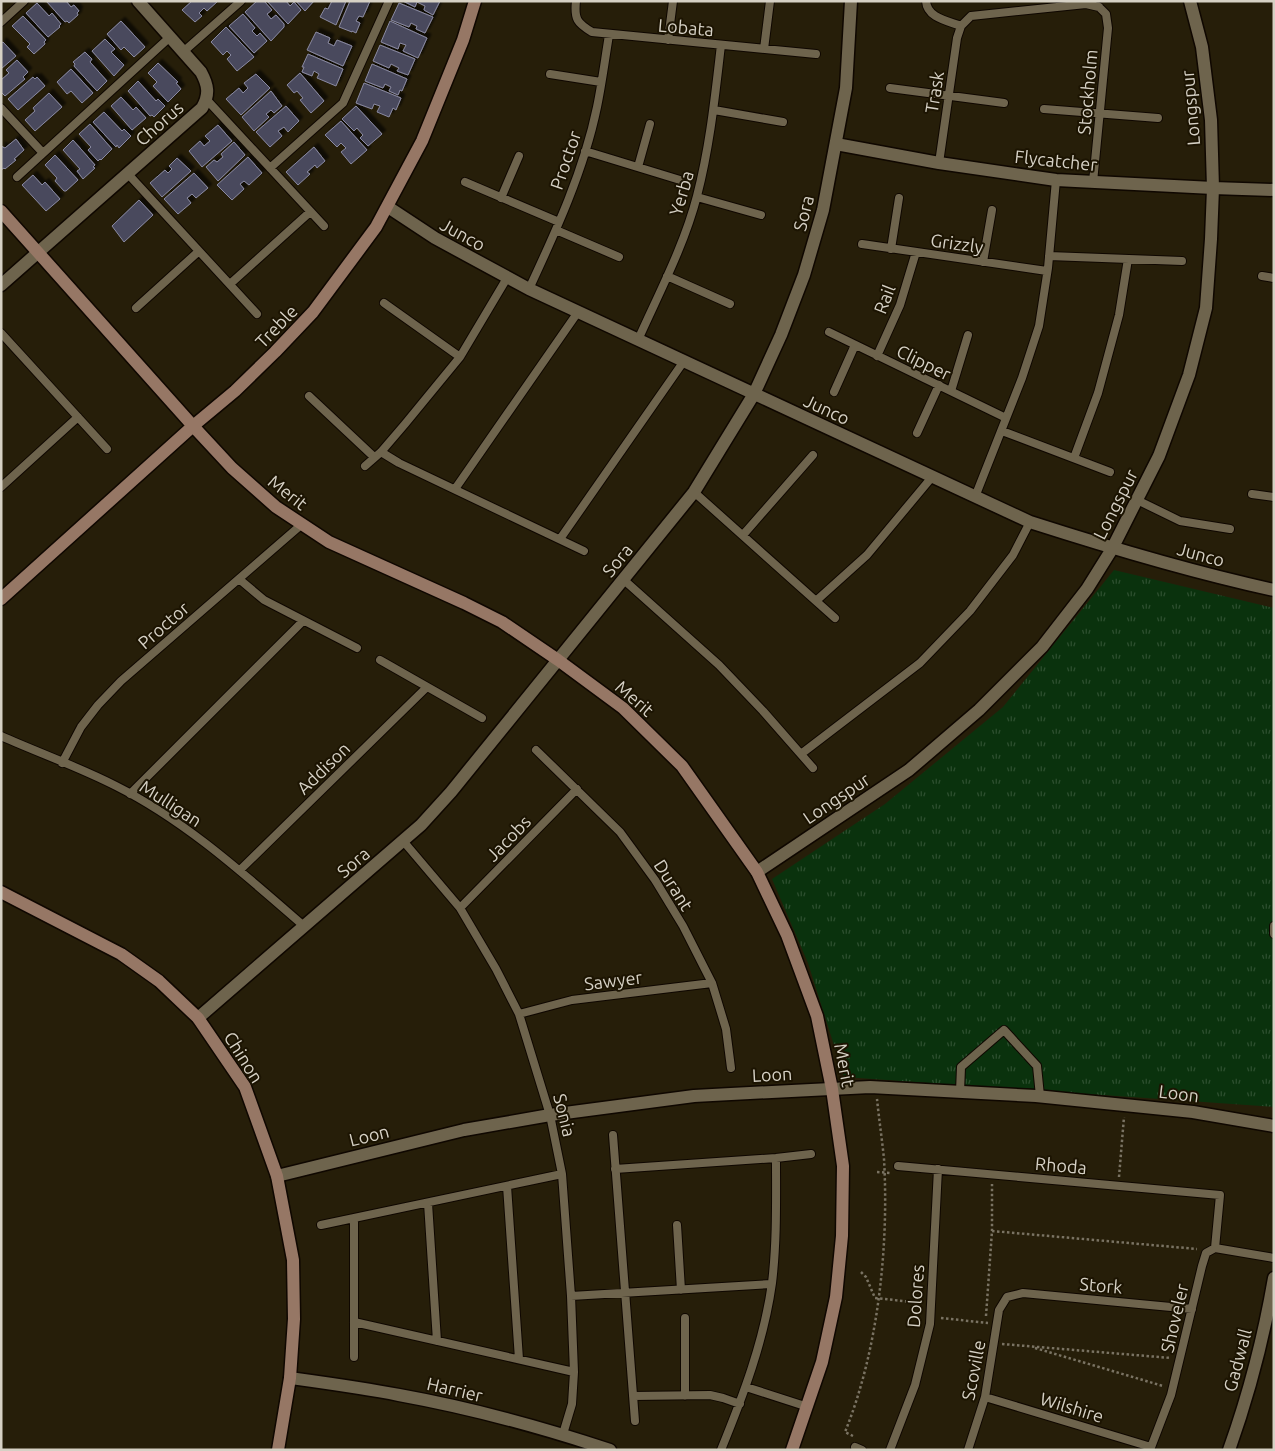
<svg xmlns="http://www.w3.org/2000/svg" width="1275" height="1451" font-family="Ubuntu,sans-serif">
<style>
.park{fill:url(#park-tufts)}
.building{fill:#48485d;stroke:#8a8aa2;filter:url(#shadow)}
.lines{fill:none;stroke-linecap:round;stroke-linejoin:round}
.lane-casing{stroke:#0f0700;stroke-width:10}
.street-casing{stroke:#0f0700;stroke-width:15}
.secondary-casing{stroke:#0f0700;stroke-width:15}
.path{stroke:#7a7363;stroke-width:2.5;stroke-dasharray:2.5 2.5;stroke-linecap:butt}
.lane{stroke:#6e644d;stroke-width:8}
.street{stroke:#6e644d;stroke-width:12}
.secondary{stroke:#967765;stroke-width:12}
.labels{text-anchor:middle;dominant-baseline:central;stroke-width:4;stroke-linejoin:round;paint-order:stroke}
.street-label{font-size:18px;fill:#d6d1c5;stroke:#1c1402}
</style>
<defs>
<pattern id="park-tufts" width="24" height="20" patternUnits="userSpaceOnUse" patternTransform="scale(1.25)"><rect width="24" height="20" fill="#0a320d"/><path d="M3 7l-1-3M5 7V3M7 7l1-3M15 17l-1-3M17 17v-4M19 17l1-3" fill="none" stroke="#2d4f2f"/></pattern>
<filter id="shadow"><feDropShadow dx="4" dy="-4" stdDeviation="1" flood-color="#0009"/></filter>
</defs>
<rect width="100%" height="100%" fill="#261e09"/>
<path class="park" d="M1114,570L1274,608V1107L844,1077L808,963L772,879L885,804L1003,707Z"/>
<path class="building" d="M46,1H66L71,7L74,5L79,11L77,13L78,15L69,23L67,21L65,22Z
M192,1H218L207,11L204,8L199,13L202,16L195,22L182,10Z
M257,1H264L272,10L267,14L271,19L276,15L284,24V27L271,41L245,12Z
M267,1H286L290,6L294,2L301,10L288,24Z
M296,1H314L305,11Z
M332,1H346L336,25L320,17L325,8L328,9Z
M350,1H370L363,17L359,16L356,21L360,23L356,33L352,31V32L339,27Z
M403,1H440L433,15L424,10L425,6L417,2L415,7Z
M37,3L49,16L52,13L61,24L59,26L60,27L48,37L26,13Z
M399,3L433,17L425,33L416,29L417,26L411,23L409,27L391,20Z
M243,14L255,28L252,31L257,36L260,33L267,41L254,53L229,26Z
M23,16L46,40L44,42L45,44L34,54L27,47L30,44L12,26Z
M121,21L145,47L134,57L124,47L121,50L107,34Z
M390,21L427,38L418,58L403,51L406,45L400,43L398,49L381,42Z
M226,27L254,57L237,71L227,59L231,55L227,51L223,55L211,42Z
M316,32L330,38L328,43L334,46L337,40L352,46L343,66L307,50Z
M105,39L115,49L111,52L124,65L114,76L92,51Z
M3,42L16,56L1,69V43Z
M380,45L415,59L408,75L397,71L399,68L391,64L389,68L373,61Z
M85,52L92,59L90,62L107,81L97,91L74,66L75,64L73,62Z
M308,54L343,69L336,86L317,78L319,74L314,71L312,76L302,72L304,67H302Z
M17,60L28,72L23,77L25,79L5,96L1,92V80L9,73L6,70Z
M158,63L178,82L176,83L181,89L168,102L153,86L157,82L148,73Z
M372,64L407,79L402,91L400,90L398,95L389,91L391,87L385,84L383,88L365,81Z
M71,69L93,93L82,103L71,91L67,94L57,82Z
M300,73L324,101L311,113L300,100L303,98L297,91L294,93L287,85Z
M256,74L270,88L241,115L226,99L239,88L243,93L248,88L244,83Z
M33,77L35,79L37,77L45,86L18,110L8,99Z
M138,81L156,101L158,99L165,106L154,117L152,115L150,116L128,91Z
M364,83L401,98L396,110L393,108L389,117L377,112L380,106L374,104L372,109L356,103Z
M271,91L282,106L274,113L271,110L266,114L269,117L254,131L242,117Z
M49,93L62,107L35,131L25,120L35,111L33,108Z
M121,97L133,110L136,107L146,118L132,130L111,106Z
M286,106L299,121L288,132L284,127L278,131L282,136L270,147L256,132Z
M356,106L382,134L368,146L360,138L363,135L357,128L354,131L342,119Z
M104,112L122,131L124,129L131,136L119,148L117,145L116,147L93,122Z
M341,121L367,150L351,164L341,152L346,148L341,143L337,147L325,135Z
M90,124L112,149L101,160L100,159L98,161L88,150L91,147L79,134Z
M218,125L232,141L202,167L189,151L200,141L204,146L210,141L205,136Z
M16,139L24,150L14,159L16,160L5,169L4,168L1,170V146L5,148Z
M73,140L95,165L93,167L95,168L83,179L77,171L80,169L63,150Z
M234,142L245,155L218,181L206,167L214,160L217,162L223,157L221,154Z
M314,147L325,161L317,168L315,165L307,172L310,174L298,185L286,172Z
M55,155L78,180L66,191H64L55,181L57,178L45,165Z
M248,157L262,173L249,185L244,181L240,184L244,189L232,200L217,185Z
M177,158L191,171L162,197L150,183L165,170L168,173L172,169L169,166Z
M194,173L208,188L196,198L192,194L187,198L191,203L178,214L164,199Z
M33,175L42,185L45,182L60,199L46,211L22,185Z
M139,200L153,215L124,242L112,226Z"/>
<g class="lines">
<defs>
<path id="lane" d="M576,1C574,19 577,23 592,32L816,54
M926,1C927,18 948,21 961,26
M1,22L24,1
M668,40L673,1
M764,49L770,1
M183,52L241,1
M550,74L601,82
M890,88L1004,103
M207,100L324,226
M1,108L43,153
M1044,109L1158,118
M714,110L783,122
M585,151L680,180
M939,163L957,38L961,26L971,16L1086,4L1099,7
M638,167L650,124
M270,168L343,103L389,1
M128,174L257,314
M17,177L170,37
M465,182L559,222
M1093,182L1108,28L1106,14L1099,7
M697,197L761,215
M501,198L519,156
M556,230L619,257
M862,244L1047,271
M891,249L899,198
M1049,256L1182,261
M983,262L992,210
M667,276L730,304
M1262,276L1274,278
M230,284L310,212
M529,289C556,231 584,170 597,107C602,83 605,59 609,35
M384,303L460,357
M136,308L199,251
M829,332L1006,418
M1,333L107,449
M638,340C659,293 684,246 697,196C710,146 715,96 721,45
M877,356L900,305L916,252
M951,391L968,335
M834,392L855,345
M309,396L374,457
M1002,431L1110,472
M917,433L939,385
M381,452L399,463L584,551
M1074,458L1098,393L1119,315L1128,259
M365,466L381,452L405,424L460,357L507,278
M1,487L78,417
M455,489L578,312
M694,492L835,618
M1252,494L1274,497
M975,497L1022,378L1039,326L1048,268L1056,180
M1137,500L1180,521L1230,529
M743,535L813,455
M560,539L684,361
M239,579L264,600L357,648
M624,580L719,665L763,711L813,768
M817,600L867,555L932,477
M380,660L482,718
M1,736C39,753 79,767 116,786C186,821 245,875 304,926
M536,750L620,832L655,880L683,926L712,983L726,1029L731,1068
M801,754L920,663L970,611L1013,555L1030,522
M62,763L81,727L98,705L121,681L301,525
M130,794L303,621
M404,842L460,908L496,969L519,1014L550,1115L562,1174L571,1296L574,1372L572,1404L563,1434
M240,870L427,687
M460,908L577,789
M1274,926V934
M519,1014L572,1000L712,983
M960,1092L961,1067L1004,1030L1037,1066L1040,1096
M613,1135L635,1421
M898,1166L1220,1195L1215,1248L1206,1253L1202,1266L1171,1395L1150,1450
M615,1169L776,1158L811,1154
M507,1186L519,1359
M428,1203L437,1341
M321,1225L562,1174
M677,1225L681,1290
M1215,1248L1274,1258
M571,1296L771,1284
M685,1318V1396
M354,1322L574,1372
M354,1357V1218
M746,1387L808,1407
M633,1396L710,1395L723,1398L740,1404
M985,1397L1151,1447
M855,1447L862,1450
M721,1450C743,1396 764,1341 772,1283C777,1241 776,1200 776,1158
M890,1450L915,1385L930,1324L938,1169
M968,1450L985,1397L999,1310L1007,1297L1023,1293L1192,1309"/>
<path id="street" d="M836,144L939,163L1056,180L1213,188L1274,190
M388,207L435,238L529,289L1030,522C1111,548 1191,572 1274,590
M1,285L202,108C210,94 208,85 201,72L138,1
M757,872L909,770L979,710L1042,647L1087,589L1112,549L1159,456L1189,375L1206,308L1211,239L1213,188L1211,120L1202,47L1190,1
M198,1018L421,825L451,792L694,492L754,394L781,335L804,275L823,210L846,88L851,1
M277,1176L464,1130L550,1115L694,1096L731,1094L870,1087L1036,1096L1193,1112L1274,1126
M290,1378C326,1383 363,1388 399,1395C471,1408 541,1427 610,1450
M1229,1450C1249,1394 1264,1336 1274,1278"/>
<path id="secondary" d="M1,211L193,426L232,468L276,507L329,542L464,603L502,622L558,660L623,708L682,766L757,872L787,935L817,1016L832,1089L843,1166L842,1236L836,1297L822,1362L792,1450
M1,599L193,426L235,391L275,352L313,312L376,227L422,141L463,40L475,1
M1,892L121,954L159,981L198,1018L245,1087L277,1176L293,1260L294,1319L290,1378L278,1450"/>
</defs>
<use href="#lane" class="lane-casing"/>
<use href="#street" class="street-casing"/>
<use href="#secondary" class="secondary-casing"/>
<path class="path" d="M877,1172L891,1173
M1119,1177L1124,1117
M992,1231L1197,1249
M861,1272L866,1277L875,1298L922,1303
M986,1316L992,1231V1184
M941,1318L988,1323
M1002,1344L1171,1358
M1035,1348L1163,1386
M853,1436L845,1432C878,1351 889,1247 884,1159C882,1139 879,1119 877,1099"/>
<use href="#lane" class="lane"/>
<use href="#street" class="street"/>
<use href="#secondary" class="secondary"/>
</g>
<g class="labels">
<g class="street-label">
<text transform="translate(686 27) rotate(5)">Lobata</text>
<text transform="translate(934 92) rotate(-81)">Trask</text>
<text transform="translate(1087 92) rotate(-85)">Stockholm</text>
<text transform="translate(1190 108) rotate(-95)">Longspur</text>
<text transform="translate(159 123) rotate(-41)">Chorus</text>
<text transform="translate(565 160) rotate(-71)">Proctor</text>
<text transform="translate(1056 160) rotate(6)">Flycatcher</text>
<text transform="translate(681 193) rotate(-74)">Yerba</text>
<text transform="translate(803 213) rotate(-76)">Sora</text>
<text transform="translate(463 234) rotate(29)">Junco</text>
<text transform="translate(957 243) rotate(8)">Grizzly</text>
<text transform="translate(884 299) rotate(-69)">Rail</text>
<text transform="translate(276 326) rotate(-46)">Treble</text>
<text transform="translate(924 362) rotate(26)">Clipper</text>
<text transform="translate(827 409) rotate(25)">Junco</text>
<text transform="translate(288 492) rotate(38)">Merit</text>
<text transform="translate(1115 504) rotate(-63)">Longspur</text>
<text transform="translate(1201 554) rotate(15)">Junco</text>
<text transform="translate(617 560) rotate(-51)">Sora</text>
<text transform="translate(163 625) rotate(-41)">Proctor</text>
<text transform="translate(635 698) rotate(41)">Merit</text>
<text transform="translate(323 768) rotate(-44)">Addison</text>
<text transform="translate(836 798) rotate(-34)">Longspur</text>
<text transform="translate(171 803) rotate(33)">Mulligan</text>
<text transform="translate(508 838) rotate(-46)">Jacobs</text>
<text transform="translate(353 862) rotate(-40)">Sora</text>
<text transform="translate(674 885) rotate(58)">Durant</text>
<text transform="translate(613 980) rotate(-7)">Sawyer</text>
<text transform="translate(244 1057) rotate(58)">Chinon</text>
<text transform="translate(845 1065) rotate(79)">Merit</text>
<text transform="translate(772 1074) rotate(-3)">Loon</text>
<text transform="translate(1179 1093) rotate(7)">Loon</text>
<text transform="translate(565 1115) rotate(76)">Sonia</text>
<text transform="translate(369 1135) rotate(-14)">Loon</text>
<text transform="translate(1061 1165) rotate(5)">Rhoda</text>
<text transform="translate(1101 1285) rotate(5)">Stork</text>
<text transform="translate(915 1296) rotate(-86)">Dolores</text>
<text transform="translate(1174 1318) rotate(-77)">Shoveler</text>
<text transform="translate(1237 1360) rotate(-75)">Gadwall</text>
<text transform="translate(973 1370) rotate(-79)">Scoville</text>
<text transform="translate(455 1389) rotate(13)">Harrier</text>
<text transform="translate(1072 1407) rotate(17)">Wilshire</text>
</g>
</g>
<rect width="1275" height="1451" fill="none" stroke="#d6d1c5" stroke-width="5"/>
</svg>
